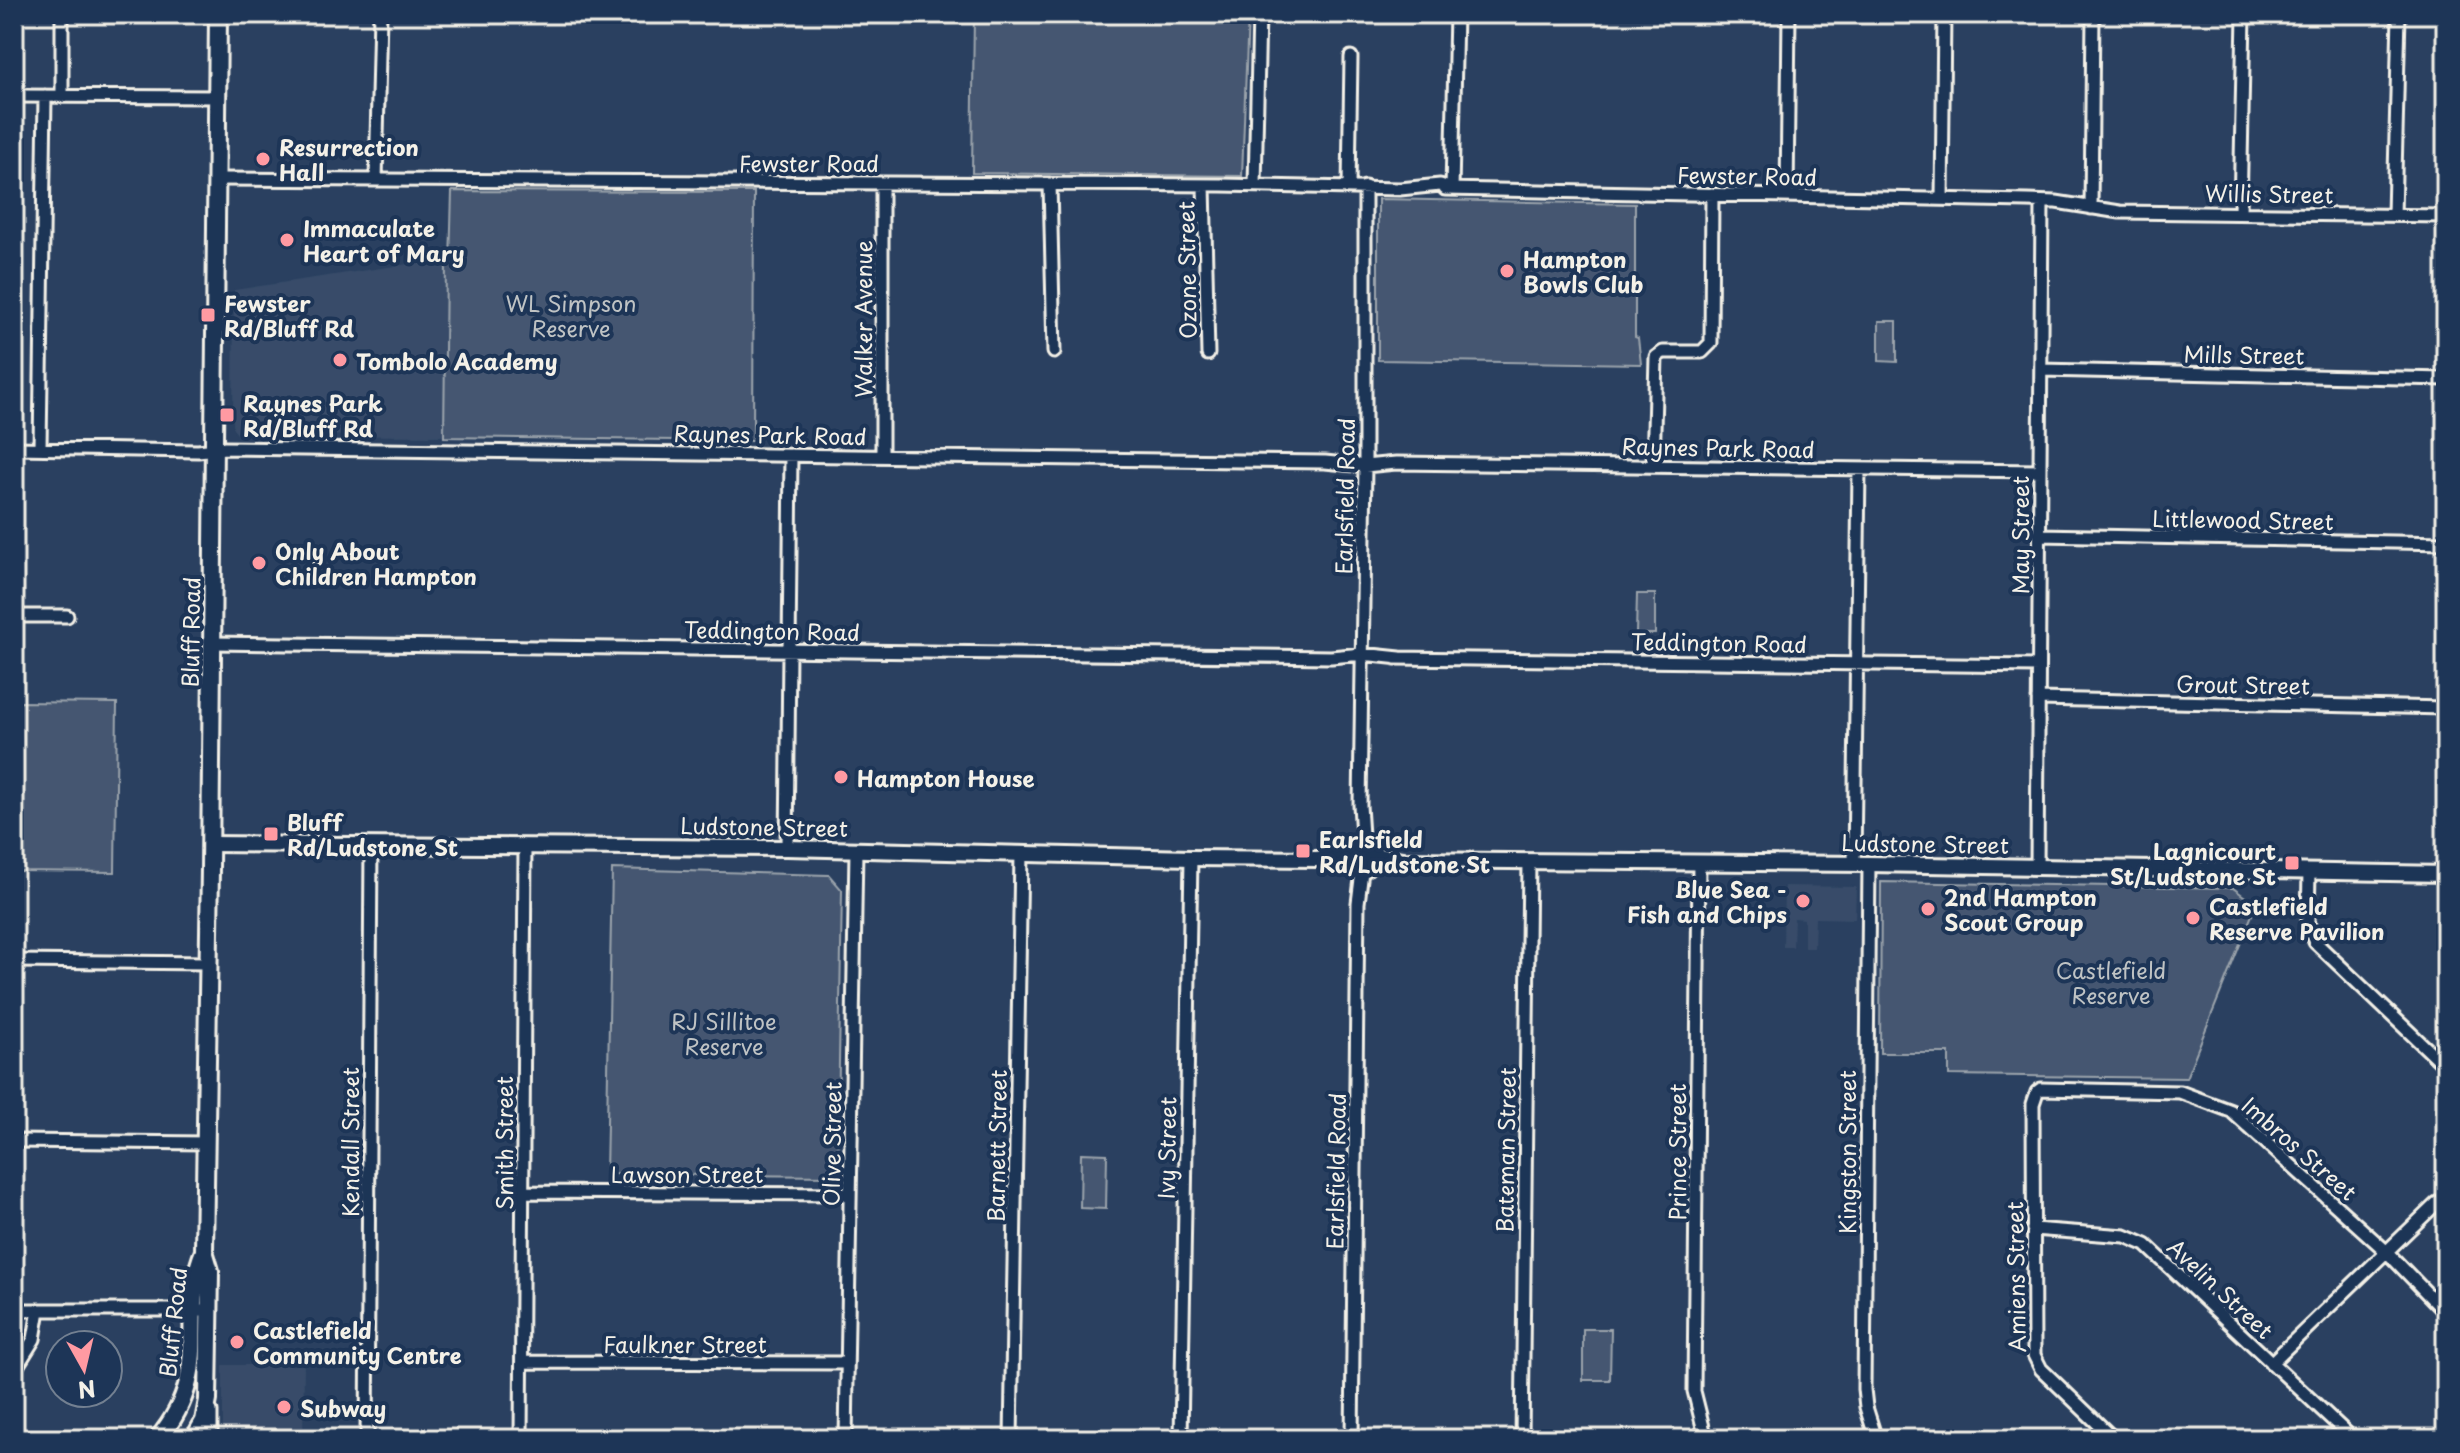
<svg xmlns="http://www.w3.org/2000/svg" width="2460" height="1453" font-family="'Playpen Sans',sans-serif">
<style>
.built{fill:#374c69}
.green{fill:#445771;stroke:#9ca4ac;stroke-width:2}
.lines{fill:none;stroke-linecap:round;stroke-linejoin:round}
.minor-casing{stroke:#f4f1e8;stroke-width:17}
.tertiary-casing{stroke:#f4f1e8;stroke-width:20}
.secondary-casing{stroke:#f4f1e8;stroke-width:22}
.minor{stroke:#1d3557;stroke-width:11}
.tertiary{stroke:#1d3557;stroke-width:14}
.secondary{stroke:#1d3557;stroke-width:16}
.poi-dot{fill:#ff9aa2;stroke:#1d3557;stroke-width:3}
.labels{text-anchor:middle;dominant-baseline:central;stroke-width:8;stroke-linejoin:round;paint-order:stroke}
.poi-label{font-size:22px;font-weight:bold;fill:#f4f1e8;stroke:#1d3557;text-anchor:start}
.street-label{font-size:22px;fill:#f4f1e8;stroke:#1d3557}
.park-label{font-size:22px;fill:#bfc3c4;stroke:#1d3557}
</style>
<rect width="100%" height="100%" fill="#2a4060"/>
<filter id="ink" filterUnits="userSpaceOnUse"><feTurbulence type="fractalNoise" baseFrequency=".0125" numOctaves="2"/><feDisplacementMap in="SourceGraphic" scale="16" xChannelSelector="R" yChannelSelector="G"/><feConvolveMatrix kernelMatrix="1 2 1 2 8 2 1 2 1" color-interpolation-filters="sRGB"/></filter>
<g filter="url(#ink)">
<path class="built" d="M415,263H449L445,436L238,435L233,429L234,290Z
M1784,886L1856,887L1855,919L1815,918L1814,948H1804V919L1794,918L1793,947H1783Z
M223,1365H304L303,1439H223Z"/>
<path class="green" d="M974,14H1248L1242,176L972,173Z
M452,191L754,192L753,441L444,437L446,264H450Z
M1378,199L1635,204V337L1638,338L1641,364L1378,360Z
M1879,321H1897V362L1879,361Z
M1637,594H1655V634H1636Z
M14,702L117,703L115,872L14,871Z
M612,869L829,875L842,890L837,1176L606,1174Z
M1881,882L2233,888L2256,905L2186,1078L1949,1075V1053H1880Z
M1081,1153L1107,1154L1106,1209L1080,1208Z
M1583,1329H1611L1610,1380H1583Z"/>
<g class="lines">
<defs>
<path id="minor" d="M14,96L218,97
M62,96V14
M217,179L1222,185L1400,189L1440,185L1452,189
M376,180L380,14
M882,183V456
M1050,184L1054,352
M1204,185L1208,354
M1255,185L1259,14
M1349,187L1351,57
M1445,189L2027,201L2056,202L2120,212L2446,216
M1452,189L1456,14
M1787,196L1789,14
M1942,199L1944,14
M2091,208L2093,14
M2240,212L2244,14
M2394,215L2399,14
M2041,370L2446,379
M14,448L198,451L225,448L1325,462L1365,466L1396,463L2040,471
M40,448L45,96
M1653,466L1656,357L1663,352H1702L1711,343L1712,194
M2039,535L2446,543
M14,616H67
M212,643L1331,657L1362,654L1400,658
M1395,658L2038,666
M2038,699L2446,708
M787,848L791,455
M1363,851L1360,805L1365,466V187
M1699,863L1694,1391L1706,1439
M1854,864L1859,469
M1869,864L1864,1389L1866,1407L1876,1439
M2037,867L2042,203
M2309,872L2308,922L2315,942L2446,1067
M14,961L209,963
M14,1141L207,1143
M523,1192L850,1194
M2033,1229L2125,1236L2146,1245L2353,1439
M14,1310H209
M522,1362L847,1363
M2271,1363L2437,1203L2446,1199
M14,1371L34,1339L39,1310
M211,1411V1439
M367,1439L371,846
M521,1439L525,846
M846,1439L856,850
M1011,1439L1021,854
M1181,1439L1191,858
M1352,1439L1358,903L1362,871
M1522,1439L1529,862
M2114,1439L2041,1369L2034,1355L2033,1104L2037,1092L2041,1089L2180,1092L2231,1111L2387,1252L2446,1313"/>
<path id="tertiary" d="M210,844L787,848L1191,858L1317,859L1352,854
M1349 861a10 10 0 1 1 20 0a10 10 0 1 1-20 0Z
M1367,854L1403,860L1869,864L2446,874"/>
<path id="secondary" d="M158,1439C216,1370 176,1319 204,1251
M194,1439L204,1421L208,1400L210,1271L204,1251L210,869L218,14"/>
</defs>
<use href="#minor" class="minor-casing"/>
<use href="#tertiary" class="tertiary-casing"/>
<use href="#secondary" class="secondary-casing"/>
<use href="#minor" class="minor"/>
<use href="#tertiary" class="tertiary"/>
<use href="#secondary" class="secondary"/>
</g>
</g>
<g class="poi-dot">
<circle cx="263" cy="159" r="8"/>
<circle cx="287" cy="240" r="8"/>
<circle cx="1507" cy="271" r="8"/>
<rect x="200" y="307" width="16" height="16" rx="4"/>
<circle cx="340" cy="360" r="8"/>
<rect x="219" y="407" width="16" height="16" rx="4"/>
<circle cx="259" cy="563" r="8"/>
<circle cx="841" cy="777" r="8"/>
<rect x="263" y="826" width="16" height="16" rx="4"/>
<rect x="1295" y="843" width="16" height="16" rx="4"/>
<rect x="2284" y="855" width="16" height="16" rx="4"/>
<circle cx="1803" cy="901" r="8"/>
<circle cx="1928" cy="909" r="8"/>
<circle cx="2193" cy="918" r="8"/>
<circle cx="237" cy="1342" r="8"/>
<circle cx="284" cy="1407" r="8"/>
</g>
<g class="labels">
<g class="poi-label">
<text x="279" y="146">Resurrection<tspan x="279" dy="25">Hall</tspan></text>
<text x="303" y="227">Immaculate<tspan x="303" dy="25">Heart of Mary</tspan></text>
<text x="1523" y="258">Hampton<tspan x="1523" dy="25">Bowls Club</tspan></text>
<text x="224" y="302">Fewster<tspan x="224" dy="25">Rd/Bluff Rd</tspan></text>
<text x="356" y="360">Tombolo Academy</text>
<text x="243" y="402">Raynes Park<tspan x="243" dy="25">Rd/Bluff Rd</tspan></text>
<text x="275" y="550">Only About<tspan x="275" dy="25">Children Hampton</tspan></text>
<text x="857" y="777">Hampton House</text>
<text x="287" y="821">Bluff<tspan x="287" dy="25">Rd/Ludstone St</tspan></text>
<text x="1319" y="838">Earlsfield<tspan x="1319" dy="25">Rd/Ludstone St</tspan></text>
<text x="2276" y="850" text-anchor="end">Lagnicourt<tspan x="2276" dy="25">St/Ludstone St</tspan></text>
<text x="1787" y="888" text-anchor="end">Blue Sea -<tspan x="1787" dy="25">Fish and Chips</tspan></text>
<text x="1944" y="896">2nd Hampton<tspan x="1944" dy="25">Scout Group</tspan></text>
<text x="2209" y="905">Castlefield<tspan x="2209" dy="25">Reserve Pavilion</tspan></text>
<text x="253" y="1329">Castlefield<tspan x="253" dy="25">Community Centre</tspan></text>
<text x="300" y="1407">Subway</text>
</g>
<g class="street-label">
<text x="809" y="162">Fewster Road</text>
<text transform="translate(1747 175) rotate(1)">Fewster Road</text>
<text transform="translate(2269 193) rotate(1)">Willis Street</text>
<text transform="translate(1186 270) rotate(-91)">Ozone Street</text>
<text transform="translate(862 319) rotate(-90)">Walker Avenue</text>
<text transform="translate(2244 354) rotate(1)">Mills Street</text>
<text transform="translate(770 434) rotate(1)">Raynes Park Road</text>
<text transform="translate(1718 447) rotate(1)">Raynes Park Road</text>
<text transform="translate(1344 496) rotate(-89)">Earlsfield Road</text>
<text transform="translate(2243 519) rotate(1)">Littlewood Street</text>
<text transform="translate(2019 535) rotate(-90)">May Street</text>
<text transform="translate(772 630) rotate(1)">Teddington Road</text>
<text transform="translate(190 632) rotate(-89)">Bluff Road</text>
<text transform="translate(1719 642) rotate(1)">Teddington Road</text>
<text transform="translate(2243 684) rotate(1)">Grout Street</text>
<text transform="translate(764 826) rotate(1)">Ludstone Street</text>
<text transform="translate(1925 843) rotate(1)">Ludstone Street</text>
<text transform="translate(349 1142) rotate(-90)">Kendall Street</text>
<text transform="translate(503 1143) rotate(-90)">Smith Street</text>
<text transform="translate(831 1144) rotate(-89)">Olive Street</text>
<text transform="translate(996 1146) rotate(-89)">Barnett Street</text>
<text transform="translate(1166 1148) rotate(-89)">Ivy Street</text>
<text transform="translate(2300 1148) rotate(41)">Imbros Street</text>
<text transform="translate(1505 1150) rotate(-89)">Bateman Street</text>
<text transform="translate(1676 1152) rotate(-90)">Prince Street</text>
<text transform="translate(1846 1152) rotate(-90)">Kingston Street</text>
<text transform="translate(1335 1171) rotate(-89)">Earlsfield Road</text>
<text x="687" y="1173">Lawson Street</text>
<text transform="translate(2015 1277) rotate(-91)">Amiens Street</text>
<text transform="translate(2221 1288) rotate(43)">Avelin Street</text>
<text transform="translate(172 1322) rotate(-84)">Bluff Road</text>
<text x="685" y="1343">Faulkner Street</text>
</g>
<g class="park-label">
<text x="571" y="302">WL Simpson<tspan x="571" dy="25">Reserve</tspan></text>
<text x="2111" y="969">Castlefield<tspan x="2111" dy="25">Reserve</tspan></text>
<text x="724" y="1020">RJ Sillitoe<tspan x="724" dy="25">Reserve</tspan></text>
</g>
</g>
<rect width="2460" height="1453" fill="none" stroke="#1d3557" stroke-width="48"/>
<rect x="24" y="24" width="2412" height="1405" fill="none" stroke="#f4f1e8" stroke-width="3" filter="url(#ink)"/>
<g transform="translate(84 1369) rotate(172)"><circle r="38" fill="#1d3557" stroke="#738091" stroke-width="2"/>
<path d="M0-6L14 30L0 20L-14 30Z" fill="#ff9aa2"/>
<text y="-12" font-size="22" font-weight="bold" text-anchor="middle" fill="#f4f1e8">N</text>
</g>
</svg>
